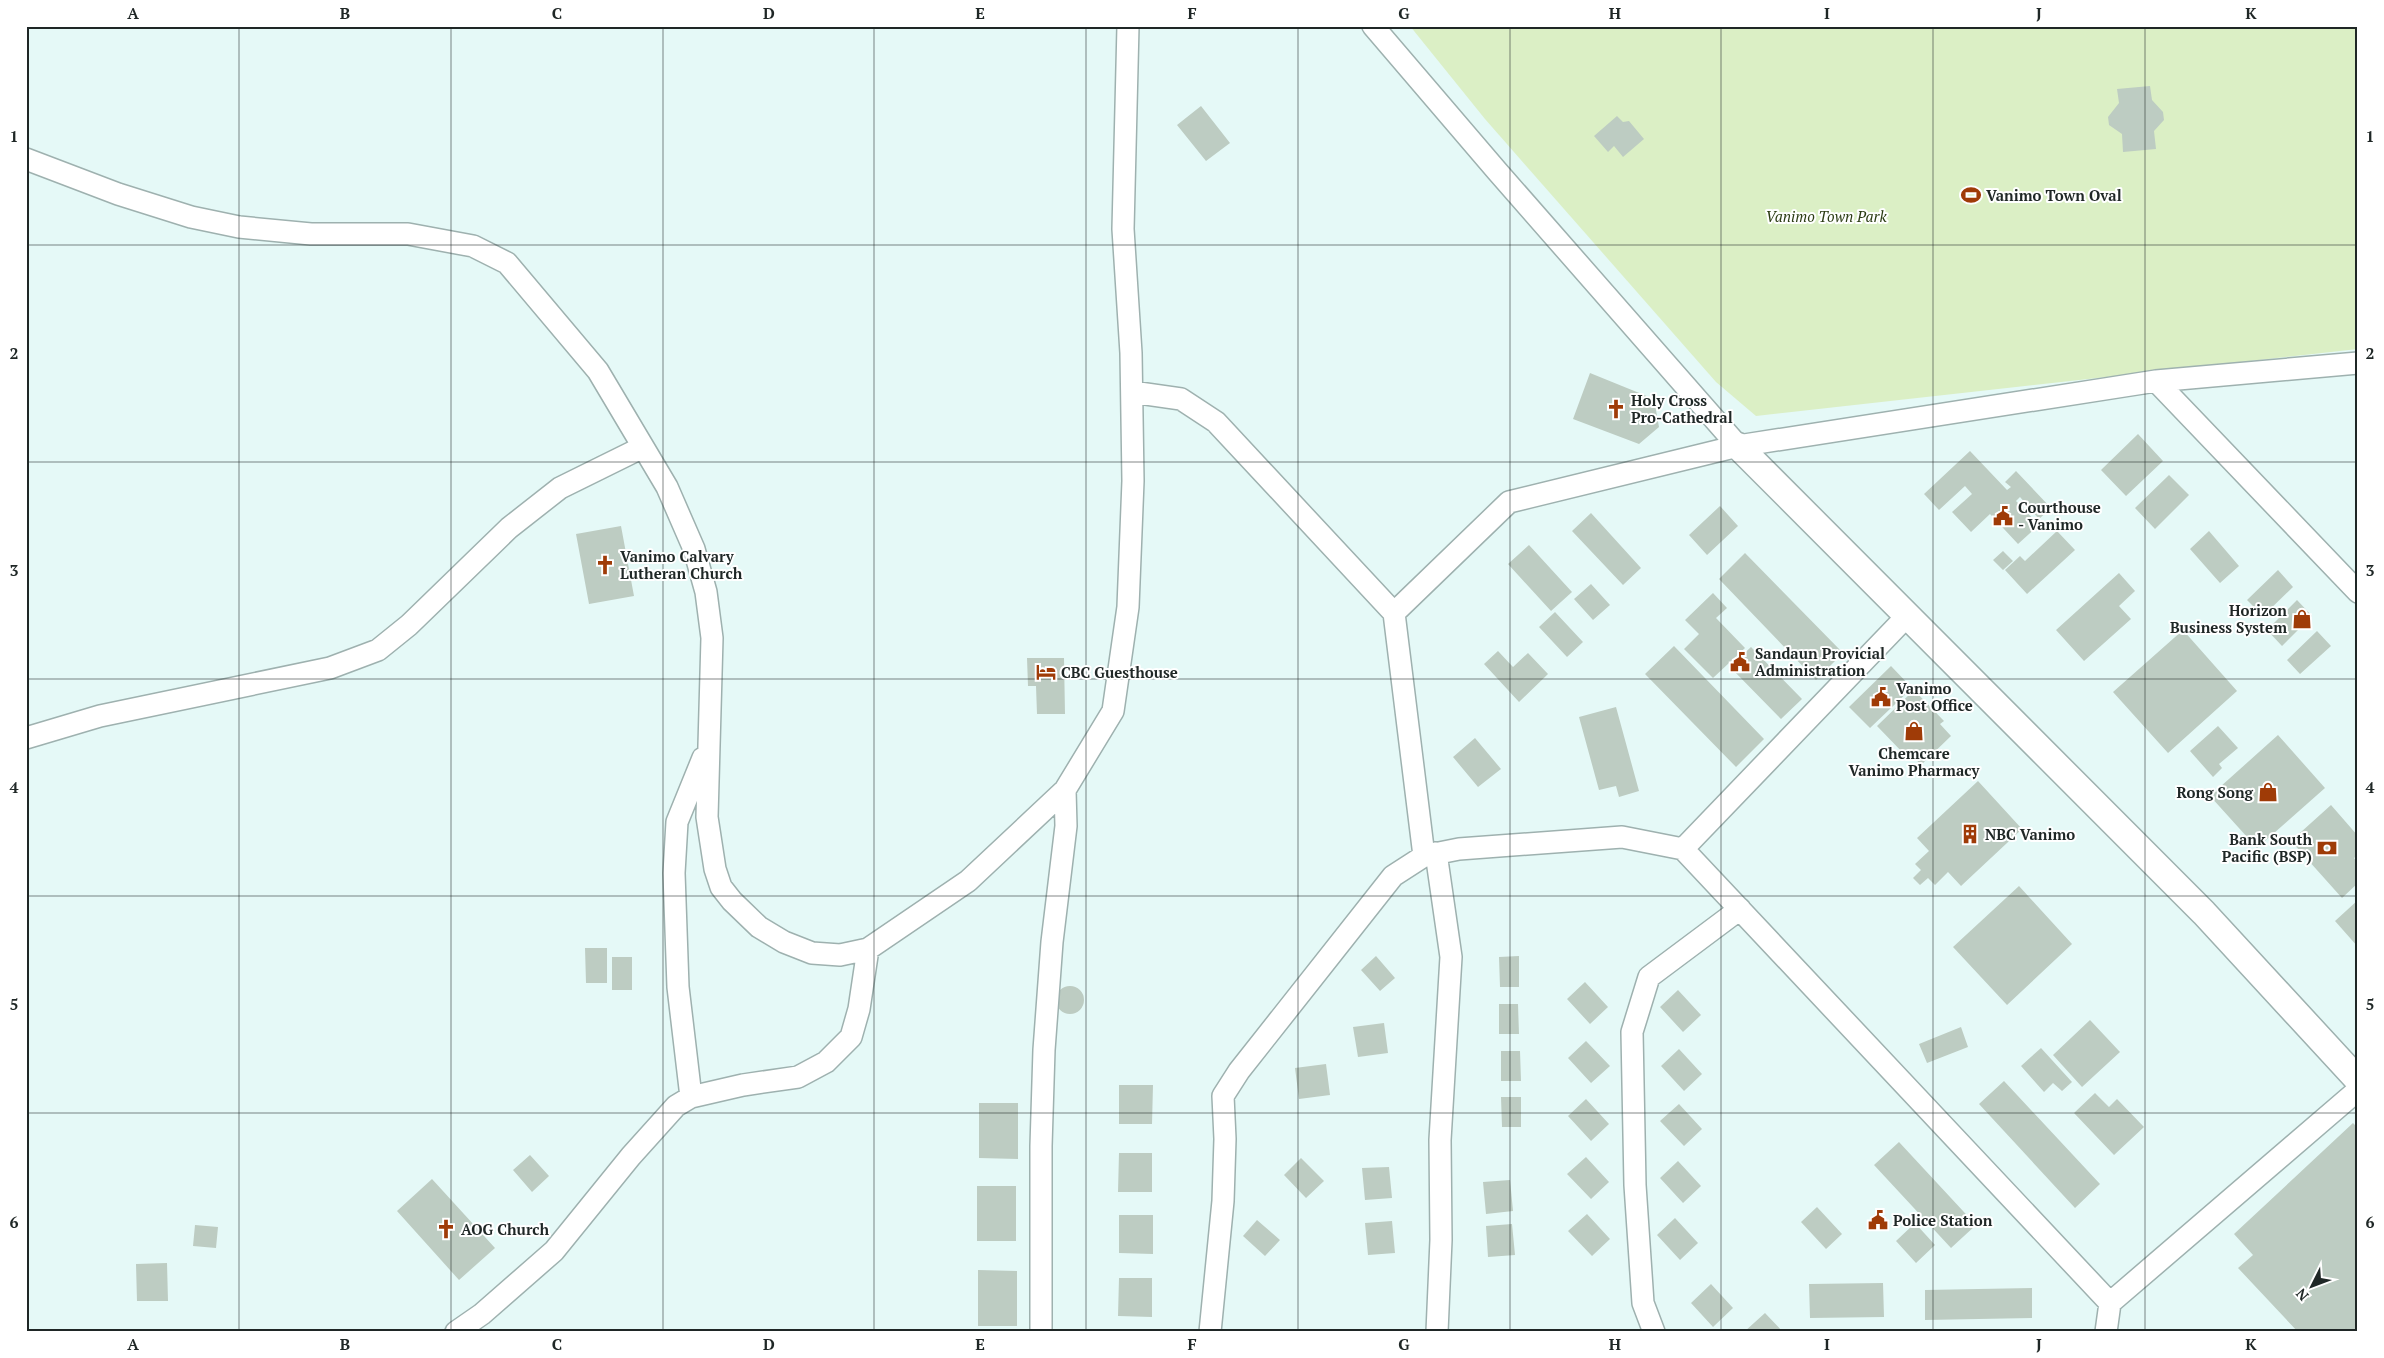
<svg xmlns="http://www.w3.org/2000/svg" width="2384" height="1358" font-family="'PT Serif',serif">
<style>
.green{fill:#dbefc5}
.building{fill:#bdccc2}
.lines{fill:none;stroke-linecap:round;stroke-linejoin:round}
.minor-casing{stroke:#9eb1af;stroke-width:24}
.tertiary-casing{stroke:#9eb1af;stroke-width:29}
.minor{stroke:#fff;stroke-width:21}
.tertiary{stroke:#fff;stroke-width:26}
.grid{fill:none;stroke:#1f2726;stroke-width:1;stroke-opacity:0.55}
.labels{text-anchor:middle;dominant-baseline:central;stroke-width:4;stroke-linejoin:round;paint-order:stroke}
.poi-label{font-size:15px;font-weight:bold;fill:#1f2726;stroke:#fff;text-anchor:start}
.park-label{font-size:15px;font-style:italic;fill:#2b3c13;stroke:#fff}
.neatline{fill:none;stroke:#1f2726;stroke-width:2}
.grid-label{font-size:16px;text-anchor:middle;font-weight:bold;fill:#1f2726}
</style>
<rect width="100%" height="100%" fill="#e5f9f7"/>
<path class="green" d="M1410,26H2358V349L1756,416L1716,382L1485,119Z"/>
<path class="building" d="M2150,86L2152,100L2163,112L2164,120L2154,131L2156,149L2123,152L2122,134L2109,125L2108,117L2119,103L2117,89Z
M1201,106L1230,143L1206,161L1177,125Z
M1617,116L1623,122L1629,121L1644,139L1623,157L1614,146L1608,152L1594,136Z
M1590,373L1654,399L1659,427L1639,444L1573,419Z
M2138,434L2163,461L2126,496L2101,470Z
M1970,451L2007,490L2011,487L2005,482L2016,471L2051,508L2039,519L2020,497L2016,501L2039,525L2018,544L1990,514L1971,532L1952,512L1972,494L1965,486L1939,510L1924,494Z
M2169,475L2189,495L2155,529L2135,508Z
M1720,506L1738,526L1707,555L1689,535Z
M1591,513L1641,568L1623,585L1572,531Z
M621,526L634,596L589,604L576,534Z
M2057,531L2075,550L2027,594L2005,570L2020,556L2025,561Z
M2209,531L2239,566L2220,583L2190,549Z
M1529,545L1572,592L1551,611L1508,564Z
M2003,551L2013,561L2003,570L1993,560Z
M1745,553L1843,653L1816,680L1719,579Z
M2278,570L2293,587L2263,616L2247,600Z
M2119,573L2135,591L2119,606L2131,619L2084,661L2056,630Z
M1591,584L1610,605L1593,620L1574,599Z
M1713,593L1727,608L1716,618L1745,648L1713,678L1684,649L1699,634L1685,620Z
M2297,600L2312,616L2282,646L2267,630Z
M1555,612L1583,642L1567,657L1539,627Z
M2183,630L2237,691L2168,753L2113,692Z
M2317,631L2331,646L2300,674L2287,660Z
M1674,646L1764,739L1736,767L1645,674Z
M1751,647L1802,699L1781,719L1730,667Z
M1498,651L1513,667L1528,653L1548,674L1519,702L1484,664Z
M1027,658H1064L1065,714H1037L1036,686H1028Z
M1891,666L1912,688L1870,728L1849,707Z
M1914,690L1944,721L1940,724L1951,736L1921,765L1909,752L1905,755L1877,726Z
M1616,707L1639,791L1619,797L1616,786L1599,790L1579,717Z
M2218,726L2238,748L2219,764L2222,768L2213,777L2190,751Z
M2278,735L2325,788L2257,848L2210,796Z
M1475,738L1501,769L1478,787L1453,757Z
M1978,781L2022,829L1961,886L1948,872L1935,885L1928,878L1920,885L1913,878L1921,870L1915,864L1929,851L1917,838Z
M2331,805L2358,836V855L2354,858L2358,863V883L2342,898L2291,841Z
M2019,886L2072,944L2007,1005L1953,947Z
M2358,900V947L2335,921Z
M585,948H607V983H586Z
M1376,956L1395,978L1380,991L1361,970Z
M1519,956V987H1500L1499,957Z
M612,957H632V990H612Z
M1585,982L1608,1007L1590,1024L1567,999Z
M1056 1000a14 14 0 1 1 28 0a14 14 0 1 1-28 0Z
M1678,990L1701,1015L1683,1032L1660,1007Z
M1499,1004H1518L1519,1034H1499Z
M2090,1020L2120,1052L2082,1087L2053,1055Z
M1384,1023L1388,1053L1358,1057L1353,1027Z
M1961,1027L1968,1047L1927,1063L1919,1044Z
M1586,1041L1610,1066L1591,1083L1568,1058Z
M2041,1048L2072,1082L2062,1091L2053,1083L2044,1092L2021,1066Z
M1679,1049L1702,1074L1684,1091L1661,1066Z
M1501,1051H1520L1521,1081H1501Z
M1326,1064L1330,1095L1299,1099L1295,1068Z
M2004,1081L2100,1184L2075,1208L1979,1104Z
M1119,1085H1153L1152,1124H1119Z
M2095,1093L2109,1107L2117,1099L2144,1127L2114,1155L2074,1113Z
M1501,1097H1521V1127H1502Z
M1586,1099L1609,1124L1591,1141L1568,1116Z
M979,1103H1018V1159L979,1158Z
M1679,1104L1702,1129L1684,1146L1660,1121Z
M2353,1123L2358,1128V1332H2298L2238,1268L2253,1255L2234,1234Z
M1899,1142L1976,1225L1951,1248L1874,1165Z
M1119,1153H1152V1192H1118Z
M530,1155L549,1176L532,1192L513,1170Z
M1586,1157L1609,1182L1591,1199L1567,1174Z
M1301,1158L1324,1181L1306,1198L1284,1175Z
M1678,1161L1701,1186L1683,1203L1660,1178Z
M1389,1167L1392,1198L1365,1200L1362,1168Z
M432,1179L495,1248L459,1280L397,1211Z
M1510,1180L1513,1211L1486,1214L1483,1182Z
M977,1186H1016V1241H977Z
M1817,1207L1842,1234L1826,1249L1801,1222Z
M1587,1214L1610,1239L1592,1256L1568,1231Z
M1119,1215H1153V1254L1119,1253Z
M1675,1218L1698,1243L1680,1260L1657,1235Z
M1257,1220L1280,1240L1265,1256L1243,1236Z
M1392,1221L1395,1253L1368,1255L1365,1223Z
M1915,1223L1935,1245L1916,1263L1896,1241Z
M1512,1224L1515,1255L1488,1257L1486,1226Z
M195,1225L218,1227L216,1248L193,1246Z
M167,1263L168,1301H137L136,1264Z
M978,1270L1017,1271V1326H978Z
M1119,1278H1152V1317L1118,1316Z
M1883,1283L1884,1317L1810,1318L1809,1284Z
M1711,1284L1733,1308L1713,1327L1691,1303Z
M2032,1288V1318L1925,1320V1290Z
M1765,1313L1783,1332H1744Z"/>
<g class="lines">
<defs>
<path id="minor" d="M1373,26L1497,171L1738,446
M26,159L118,194L191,217L239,227L311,234H408L473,246L507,263L598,371L667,487L694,549L706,592L712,638L707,817L715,869L721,887L732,901L759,927L784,942L812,953L840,955L868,949L968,881L1065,790
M2156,381L2358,592
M1132,392L1181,399L1216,422L1394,613
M26,738L100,716L330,668L378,650L409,625L509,528L560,488L643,447
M1683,849L1907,616
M1436,853L1451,957L1440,1140L1441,1240L1437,1332
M1424,856L1394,613L1509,502L1738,446L2156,381L2358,363
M691,1097L678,987L674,873L677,822L703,758
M456,1332L482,1314L554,1251L631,1156L676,1106L691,1097L743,1085L798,1077L826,1062L851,1037L859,1009L868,949
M1041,1332V1146L1044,1050L1052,942L1066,826L1065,790L1113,711L1128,607L1133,481L1131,353L1123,229L1128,26
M1210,1332L1223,1201L1225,1139L1223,1096L1239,1071L1393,876L1424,856L1459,849L1622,837L1683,849L2110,1303
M1654,1332L1643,1303L1635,1185L1632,1032L1649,977L1740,909
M2106,1332L2110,1303L2358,1090"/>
<path id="tertiary" d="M1738,446L2204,913L2358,1080"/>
</defs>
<use href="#minor" class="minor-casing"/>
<use href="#tertiary" class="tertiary-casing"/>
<use href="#minor" class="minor"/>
<use href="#tertiary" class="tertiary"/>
</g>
<path class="grid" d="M239,26V1332M451,26V1332M663,26V1332M874,26V1332M1086,26V1332M1298,26V1332M1510,26V1332M1721,26V1332M1933,26V1332M2145,26V1332M26,245H2358M26,462H2358M26,679H2358M26,896H2358M26,1113H2358"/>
<defs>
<symbol id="stadium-bare" viewBox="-9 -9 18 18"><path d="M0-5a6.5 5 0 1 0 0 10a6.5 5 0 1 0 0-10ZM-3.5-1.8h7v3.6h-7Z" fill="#9f3b07" stroke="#fff" stroke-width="2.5" paint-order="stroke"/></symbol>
<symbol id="church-bare" viewBox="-9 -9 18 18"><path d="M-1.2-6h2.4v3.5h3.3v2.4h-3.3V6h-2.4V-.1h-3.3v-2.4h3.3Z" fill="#9f3b07" stroke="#fff" stroke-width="2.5" paint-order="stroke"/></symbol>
<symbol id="civic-bare" viewBox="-9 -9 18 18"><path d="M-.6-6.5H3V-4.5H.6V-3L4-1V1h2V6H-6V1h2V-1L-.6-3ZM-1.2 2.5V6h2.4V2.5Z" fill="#9f3b07" stroke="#fff" stroke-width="2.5" paint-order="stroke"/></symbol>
<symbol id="shop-bare" viewBox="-9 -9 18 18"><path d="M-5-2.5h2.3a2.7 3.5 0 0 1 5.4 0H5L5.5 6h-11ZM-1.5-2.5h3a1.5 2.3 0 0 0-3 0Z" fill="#9f3b07" stroke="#fff" stroke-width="2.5" paint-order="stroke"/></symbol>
<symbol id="hotel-bare" viewBox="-9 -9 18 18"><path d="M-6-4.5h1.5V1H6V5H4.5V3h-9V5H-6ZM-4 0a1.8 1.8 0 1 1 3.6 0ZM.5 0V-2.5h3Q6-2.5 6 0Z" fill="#9f3b07" stroke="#fff" stroke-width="2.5" paint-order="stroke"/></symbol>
<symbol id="building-bare" viewBox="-9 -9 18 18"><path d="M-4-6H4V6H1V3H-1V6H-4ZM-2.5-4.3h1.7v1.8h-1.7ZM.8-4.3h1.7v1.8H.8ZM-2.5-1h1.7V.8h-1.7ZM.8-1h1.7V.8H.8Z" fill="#9f3b07" stroke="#fff" stroke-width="2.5" paint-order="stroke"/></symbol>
<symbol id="bank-bare" viewBox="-9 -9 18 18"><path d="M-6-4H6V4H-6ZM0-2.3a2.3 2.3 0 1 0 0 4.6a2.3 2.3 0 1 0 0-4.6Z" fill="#9f3b07" stroke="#fff" stroke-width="2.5" paint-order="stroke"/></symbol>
</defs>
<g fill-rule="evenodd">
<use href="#stadium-bare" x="1957" y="181" width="28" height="28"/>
<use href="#church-bare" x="1602" y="395" width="28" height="28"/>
<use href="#civic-bare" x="1989" y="502" width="28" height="28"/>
<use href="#church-bare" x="591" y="551" width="28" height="28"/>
<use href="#shop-bare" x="2288" y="605" width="28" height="28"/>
<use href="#civic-bare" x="1726" y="648" width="28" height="28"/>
<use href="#hotel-bare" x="1032" y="658" width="28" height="28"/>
<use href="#civic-bare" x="1867" y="683" width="28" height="28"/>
<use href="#shop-bare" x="1900" y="717" width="28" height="28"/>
<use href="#shop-bare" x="2254" y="778" width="28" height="28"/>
<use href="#building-bare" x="1956" y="820" width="28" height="28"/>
<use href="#bank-bare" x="2313" y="834" width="28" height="28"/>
<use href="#civic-bare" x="1864" y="1206" width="28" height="28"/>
<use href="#church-bare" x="432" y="1215" width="28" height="28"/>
</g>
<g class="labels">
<g class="poi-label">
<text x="1986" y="195">Vanimo Town Oval</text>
<text x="1631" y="400">Holy Cross<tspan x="1631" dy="17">Pro-Cathedral</tspan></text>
<text x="2018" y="507">Courthouse<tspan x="2018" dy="17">- Vanimo</tspan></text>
<text x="620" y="556">Vanimo Calvary<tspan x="620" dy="17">Lutheran Church</tspan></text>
<text x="2287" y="610" text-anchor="end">Horizon<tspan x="2287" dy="17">Business System</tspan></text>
<text x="1755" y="653">Sandaun Provicial<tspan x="1755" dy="17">Administration</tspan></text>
<text x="1061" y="672">CBC Guesthouse</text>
<text x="1896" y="688">Vanimo<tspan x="1896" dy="17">Post Office</tspan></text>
<text x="1914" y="753" text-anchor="middle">Chemcare<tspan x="1914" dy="17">Vanimo Pharmacy</tspan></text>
<text x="2253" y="792" text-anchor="end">Rong Song</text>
<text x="1985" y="834">NBC Vanimo</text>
<text x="2312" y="839" text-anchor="end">Bank South<tspan x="2312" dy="17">Pacific (BSP)</tspan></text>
<text x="1893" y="1220">Police Station</text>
<text x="461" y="1229">AOG Church</text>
</g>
<g class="park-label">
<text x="1826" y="216">Vanimo Town Park</text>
</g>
</g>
<rect width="2384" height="1358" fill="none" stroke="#ffffff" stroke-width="55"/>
<g transform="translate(2312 1286) rotate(228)" stroke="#ffffff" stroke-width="4" paint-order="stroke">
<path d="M0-4L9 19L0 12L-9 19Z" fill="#1f2726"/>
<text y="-8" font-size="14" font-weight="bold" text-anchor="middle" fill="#1f2726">N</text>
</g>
<rect x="28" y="28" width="2328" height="1302" class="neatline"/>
<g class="grid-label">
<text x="133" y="19">A</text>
<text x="345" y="19">B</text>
<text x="557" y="19">C</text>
<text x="769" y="19">D</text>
<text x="980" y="19">E</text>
<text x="1192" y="19">F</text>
<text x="1404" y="19">G</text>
<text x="1615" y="19">H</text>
<text x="1827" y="19">I</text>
<text x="2039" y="19">J</text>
<text x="2251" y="19">K</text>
<text x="14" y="142">1</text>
<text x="2370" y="142">1</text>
<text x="14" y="359">2</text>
<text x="2370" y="359">2</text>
<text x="14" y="576">3</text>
<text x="2370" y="576">3</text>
<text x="14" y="793">4</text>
<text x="2370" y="793">4</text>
<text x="14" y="1010">5</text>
<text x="2370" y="1010">5</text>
<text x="14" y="1228">6</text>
<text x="2370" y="1228">6</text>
<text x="133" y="1350">A</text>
<text x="345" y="1350">B</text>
<text x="557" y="1350">C</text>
<text x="769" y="1350">D</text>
<text x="980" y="1350">E</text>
<text x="1192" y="1350">F</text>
<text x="1404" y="1350">G</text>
<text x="1615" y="1350">H</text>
<text x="1827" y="1350">I</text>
<text x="2039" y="1350">J</text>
<text x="2251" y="1350">K</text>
</g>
</svg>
